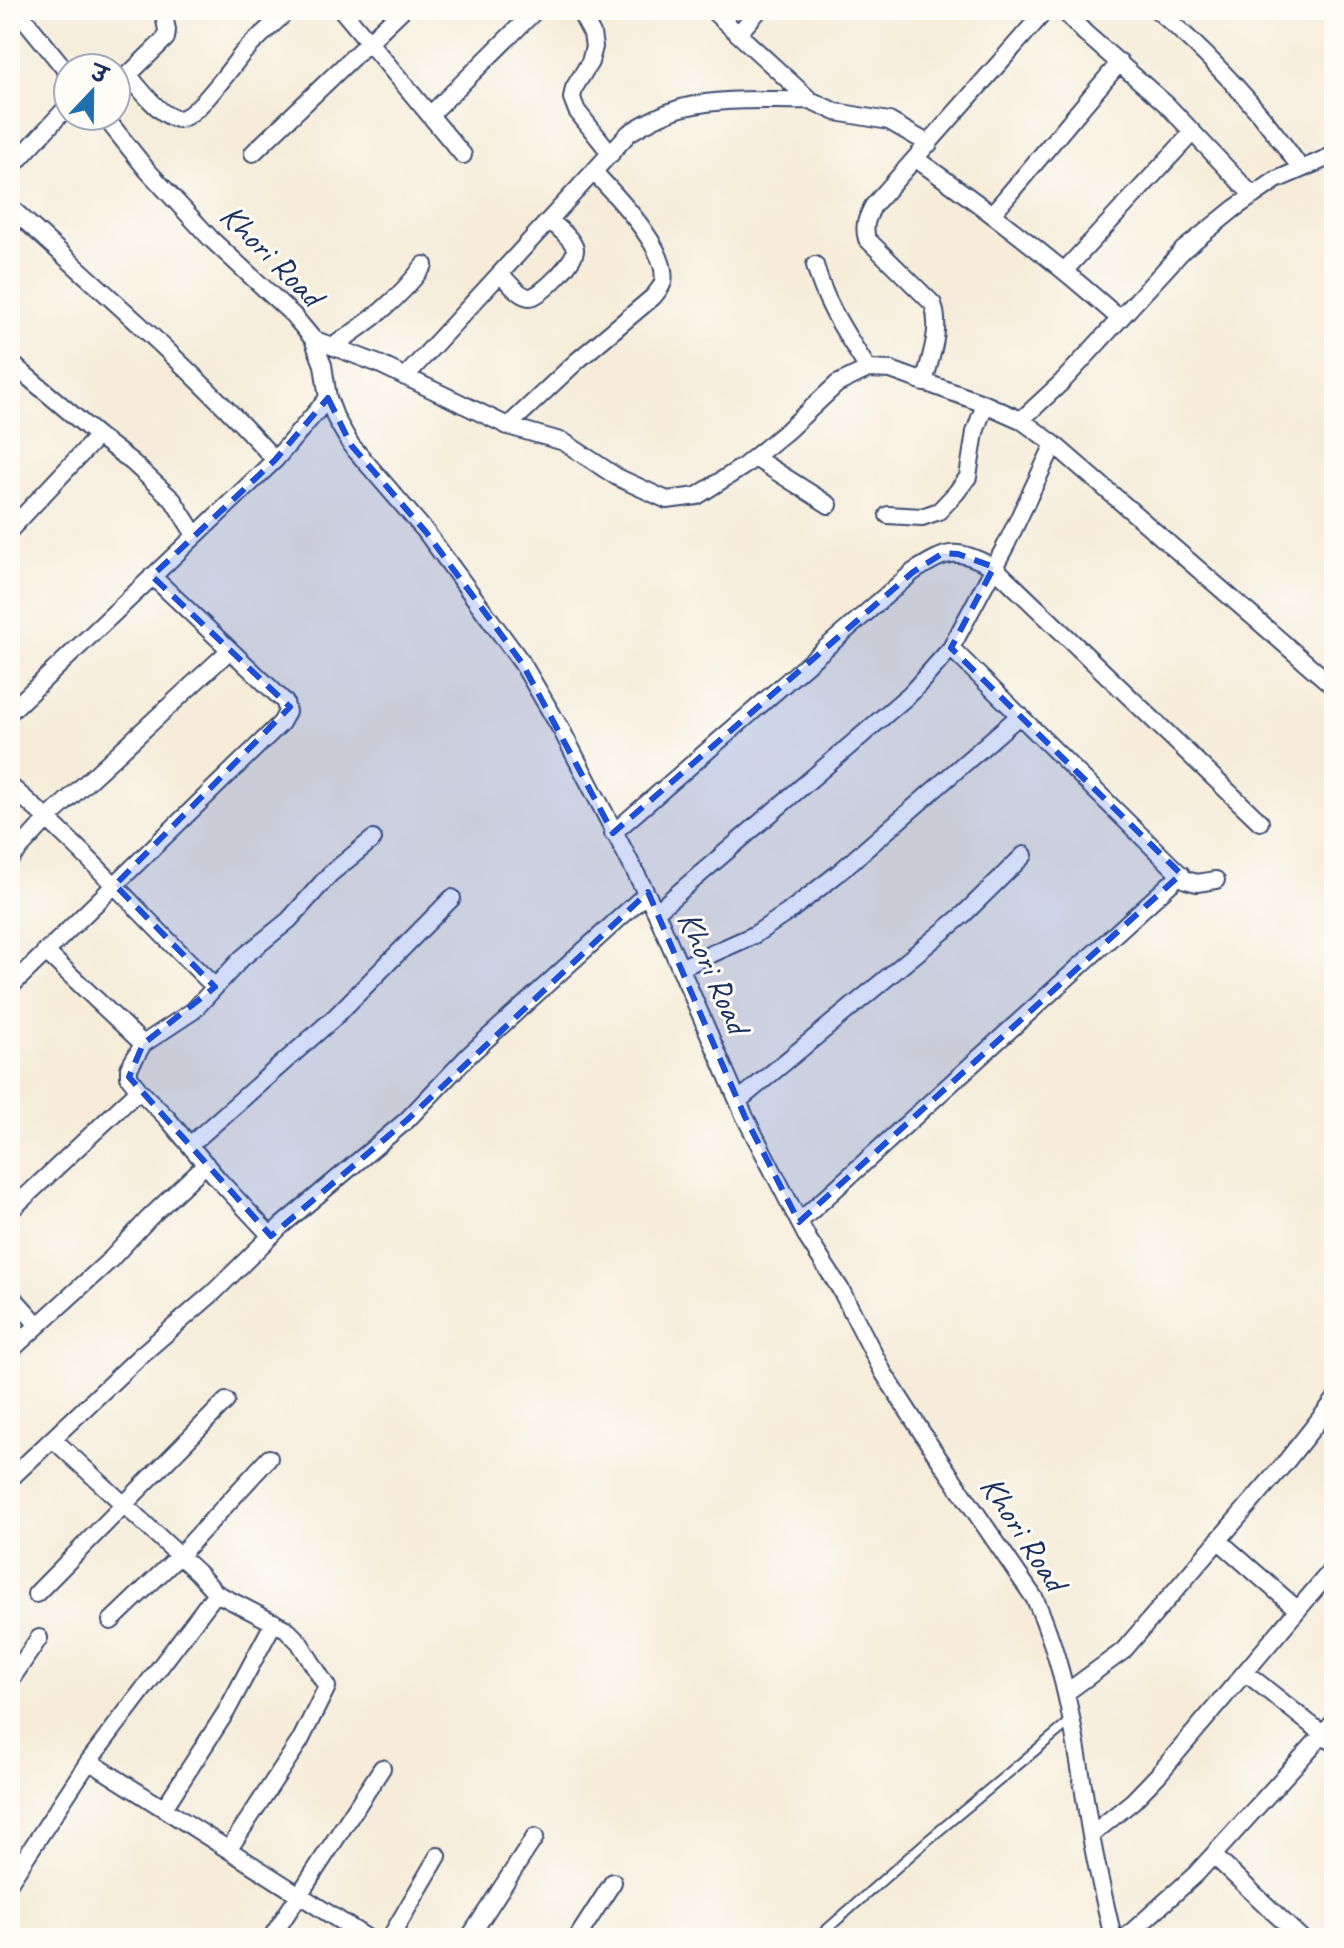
<svg xmlns="http://www.w3.org/2000/svg" width="1344" height="1948" font-family="Caveat,'Playpen Sans Deva',sans-serif">
<style>
.lines{fill:none;stroke-linecap:round;stroke-linejoin:round}
.service-casing{stroke:#3c4b70;stroke-width:12}
.minor-casing{stroke:#3c4b70;stroke-width:20}
.service{stroke:#fff;stroke-width:8}
.minor{stroke:#fff;stroke-width:16}
.marked{fill:#1d4ed8;fill-opacity:0.2;stroke:#1d4ed8;stroke-width:6;stroke-dasharray:16 10;stroke-linejoin:round}
.labels{text-anchor:middle;dominant-baseline:central;stroke-width:6;stroke-linejoin:round;paint-order:stroke}
.street-label{font-size:34px;fill:#1b2f5e;stroke:#fdfcf7}
</style>
<rect width="100%" height="100%" fill="#fdfcf7"/>
<filter id="ink" filterUnits="userSpaceOnUse"><feTurbulence type="fractalNoise" baseFrequency=".0125" numOctaves="2"/><feDisplacementMap in="SourceGraphic" scale="16" xChannelSelector="R" yChannelSelector="G"/><feConvolveMatrix kernelMatrix="1 2 1 2 8 2 1 2 1" color-interpolation-filters="sRGB"/></filter>
<filter id="wash" filterUnits="userSpaceOnUse"><feTurbulence type="fractalNoise" baseFrequency=".006" numOctaves="4" result="noise"/><feDisplacementMap in="SourceGraphic" scale="32" xChannelSelector="R" yChannelSelector="G"/><feGaussianBlur stdDeviation="1.8" result="paint"/><feColorMatrix in="noise" values="0 0 0 0 0 0 0 0 0 0 0 0 0 0 0 0 0 1.4 0 .05"/><feComposite in="paint" operator="in"/></filter>
<g filter="url(#wash)">
<rect width="100%" height="100%" fill="#f6ecd9"/>
</g>
<g filter="url(#ink)">
<g class="lines">
<defs>
<path id="service" d="M826,1930L928,1840L1072,1720"/>
<path id="minor" d="M17,10L68,73
M342,10L463,155
M579,10L592,34L594,47L590,62L574,88L572,98L577,111L611,154
M712,10L810,100L836,112L889,121L929,144
M1063,10L1085,33L1167,105L1253,196
M1157,10C1212,57 1260,109 1301,169
M738,34L759,10
M128,74C138,87 162,118 178,119C196,119 231,67 243,53C257,38 273,25 288,10
M116,87L166,38L167,30L163,10
M430,115L536,10
M104,116L147,170L211,239L293,315L313,339L323,365L328,398L336,419L351,445L426,532L522,663L562,731L656,912L745,1117L808,1239L841,1290L883,1372L935,1453L1035,1599C1068,1672 1077,1751 1090,1830C1096,1866 1105,1902 1113,1938
M253,153L402,10
M916,159C987,209 1055,261 1120,319
M10,169L68,106
M10,207C100,289 193,369 275,460
M993,213L1120,62
M815,265C826,306 846,333 868,369
M1065,270L1192,133
M500,274C508,281 519,297 530,297C540,297 577,260 575,249C572,238 558,228 550,221
M313,339L379,364L508,426L564,442L617,477L667,500L697,496L744,466L788,430L837,384L868,369L891,370L985,404L1021,420L1062,382L1183,250L1235,208L1276,180L1334,155
M333,346C368,323 399,300 424,265
M10,362L98,436
M405,377L629,133C647,122 665,112 685,107C724,97 769,101 810,100
M924,383C930,358 942,330 933,304L867,239C863,226 867,218 873,206L1046,10
M1021,420L1054,444L1334,687
M508,426L577,361L653,297C657,292 661,288 663,282C670,250 614,194 594,172
M755,458L829,505
M888,515L922,517L939,511L956,493L968,477L975,432L985,404
M10,530L98,436L132,462L173,500L195,535
M951,648L1186,880L1197,883L1216,880
M10,712L275,460L328,398
M10,786C84,848 146,921 215,987
M613,833L913,572C950,549 954,548 994,567L1260,822
M10,859L48,818L230,650
M656,912L911,693L951,648L1006,545L1054,444
M45,951L143,1044
M680,968L754,935L787,913L836,875L1020,715
M10,987L281,723L287,712L285,702L152,576
M738,1101L964,914L1024,855
M190,1145L335,1017L452,898
M10,1211L139,1090
M799,1222L1181,874
M271,1236L217,1178L167,1118L139,1090L129,1077V1068L143,1044L193,1011L242,958L289,920L330,874L373,839
M10,1294L38,1325
M10,1351L110,1260L149,1218L206,1164
M54,1440L197,1572L216,1593L286,1629L299,1642L327,1687L300,1741L229,1849
M10,1479L140,1356L214,1292L281,1226L407,1120L469,1055L646,894
M1218,1540L1298,1610
M36,1594L226,1401
M111,1621L179,1556L269,1458
M1246,1673L1334,1743
M10,1681L39,1638
M1067,1692L1123,1651L1285,1463L1334,1401
M89,1761L216,1593
M164,1808L226,1712L274,1622
M1091,1835L1133,1801L1158,1775L1334,1567
M1213,1855L1301,1938
M10,1881L89,1761L367,1938
M271,1938L382,1768
M390,1938L438,1856
M469,1938L535,1837
M577,1938L613,1882
M1125,1938L1196,1874L1334,1722"/>
</defs>
<use href="#service" class="service-casing"/>
<use href="#minor" class="minor-casing"/>
<use href="#service" class="service"/>
<use href="#minor" class="minor"/>
</g>
</g>
<path class="marked" d="M328,398L351,445L426,532L522,663L613,833L913,572L943,553L958,554L994,567L951,648L1181,874L799,1222L745,1117L648,892L407,1120L271,1236L129,1077L143,1044L215,987L115,885L290,707L152,576L275,460Z"/>
<g class="labels">
<g class="street-label">
<text transform="translate(272 255) rotate(45)">Khori Road</text>
<text transform="translate(714 972) rotate(66)">Khori Road</text>
<text transform="translate(1024 1533) rotate(57)">Khori Road</text>
</g>
</g>
<rect width="1344" height="1948" fill="none" stroke="#fdfcf7" stroke-width="40"/>
<g transform="translate(92 92) rotate(22)"><circle r="38" fill="#fdfcf7" stroke="#a3aaba" stroke-width="2"/>
<path d="M0-6L14 30L0 20L-14 30Z" fill="#1f6fb2"/>
<text y="-12" font-size="22" font-weight="bold" text-anchor="middle" fill="#1b2f5e">उ</text>
</g>
</svg>
